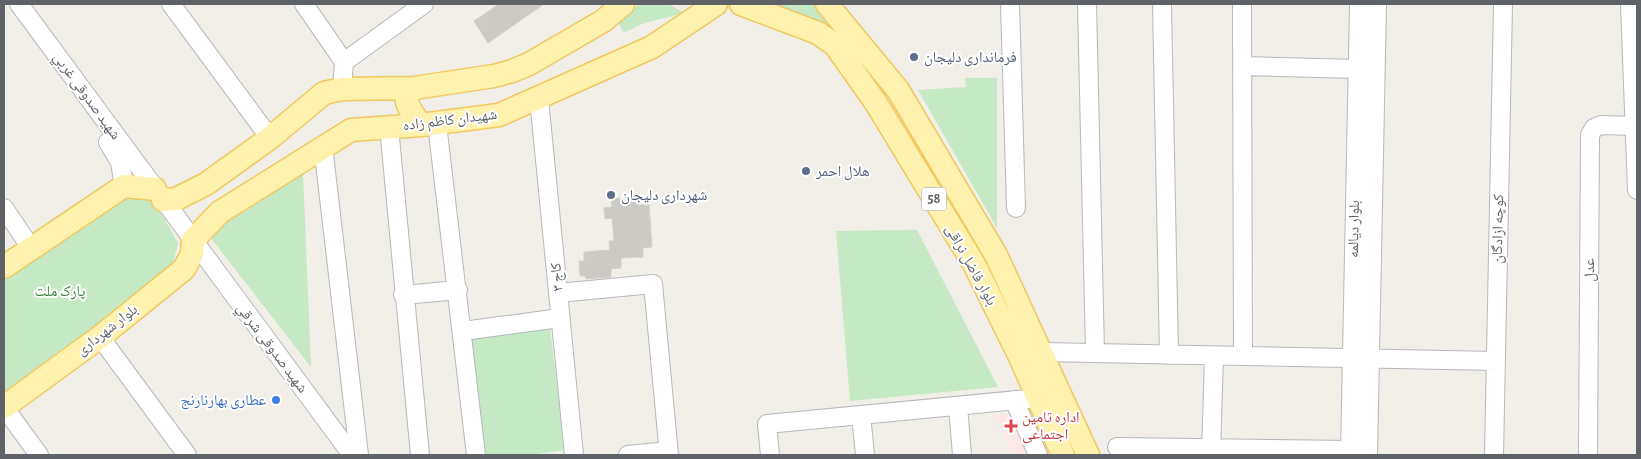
<svg xmlns="http://www.w3.org/2000/svg" width="1641" height="459" font-family="'Alegreya Sans','Noto Naskh Arabic',sans-serif">
<style>
.medical{fill:#fce8e6}
.green{fill:#c5e8c5}
.building{fill:#cccac5;stroke:#d6d1c6}
.lines{fill:none;stroke-linecap:round;stroke-linejoin:round}
.minor-casing{stroke:#b5b8bc;stroke-width:20}
.major-casing{stroke:#f2c960;stroke-width:25}
.minor{stroke:#fff;stroke-width:18}
.major{stroke:#fff2af;stroke-width:22}
.service-dot{fill:#5c6f8a;stroke:#fff;stroke-width:2}
.shop-dot{fill:#3f7fe0;stroke:#fff;stroke-width:2}
.health-dot{fill:#e0444e;stroke:#fff;stroke-width:2}
.labels{text-anchor:middle;dominant-baseline:central;stroke-width:4;stroke-linejoin:round;paint-order:stroke}
.shield{fill:#fff;stroke:#8f9295;stroke-width:1}
.shield-label{font-size:14px;font-weight:bold;fill:#5f6368}
.service-label{font-size:15px;fill:#4e5e75;stroke:#fff;text-anchor:start}
.street-label{font-size:15px;fill:#5f6368;stroke:#fff}
.park-label{font-size:15px;fill:#348238;stroke:#fff}
.shop-label{font-size:15px;fill:#366cbe;stroke:#fff;text-anchor:end}
.health-label{font-size:15px;fill:#be3a42;stroke:#fff;text-anchor:start}
</style>
<rect width="100%" height="100%" fill="#f1efe8"/>
<path class="medical" d="M1017,413L1035,455H1012L994,415Z"/>
<path class="green" d="M639,4H668L685,13L644,23L624,33L618,22Z
M779,4H817L845,38L873,79L869,81L773,10Z
M965,78H997V228L918,90L966,87Z
M303,174L311,367L207,233Z
M120,190L152,196L178,243L173,263L95,326L4,394V271Z
M917,230L998,387L850,401L836,231Z
M550,328L565,450L529,455H485L470,339Z"/>
<path class="building" d="M499,4H544L488,43L474,21Z
M639,197L640,205L649,204L652,247L643,248V257L621,258V268L611,269V277L586,279L585,276H580L579,261H584V252L610,250L609,241H614L612,218L605,219L604,208L612,207L611,199Z"/>
<g class="lines">
<defs>
<path id="minor" d="M19,4L352,455
M171,4L270,138
M304,4L344,62L342,89
M1010,4L1016,208
M1087,4L1095,352
M1162,4L1169,355
M1242,4L1243,356
M1630,4L1637,190
M344,62L424,4
M1242,66L1357,69
M539,99L574,455
M437,124L476,455
M389,127L420,455
M108,142L120,162L124,186
M323,146L359,455
M4,208L31,248
M558,293L653,284L669,455
M403,295L458,290
M463,331L560,318
M100,337L187,455
M1042,352L1496,361
M1014,400L1038,455
M958,406L962,455
M4,407L39,455
M861,415L865,455
M1117,447L1350,450
M628,455L668,451
M770,455L767,424L1038,398
M1211,455L1214,356
M1350,455L1359,4
M1368,455L1377,4
M1494,455L1503,4
M1588,455L1590,135L1594,128L1601,125L1635,126"/>
<path id="major" d="M741,4L818,33L835,45L876,103L975,266L1020,357L1063,455
M827,4L898,90L996,255L1088,455
M414,88C398,100 413,113 421,125
M163,200L176,199L206,184L270,138L324,93L342,89L414,88L494,76L512,71L529,64L603,21L623,4
M4,267L124,186L155,189
M4,407L100,337L184,269L192,254L193,240L220,212L351,130L421,125L499,115L652,47L716,4"/>
</defs>
<use href="#minor" class="minor-casing"/>
<use href="#major" class="major-casing"/>
<use href="#minor" class="minor"/>
<use href="#major" class="major"/>
</g>
<g class="service-dot">
<circle cx="914" cy="57" r="5"/>
<circle cx="806" cy="171" r="5"/>
<circle cx="611" cy="195" r="5"/>
</g>
<circle class="shop-dot" cx="276" cy="400" r="5"/>
<path class="health-dot" d="M1008.5 418.5h5v5h5v5h-5v5h-5v-5h-5v-5h5z"/>
<g class="labels">
<rect class="shield" x="921.5" y="187.5" width="25" height="23" rx="4"/>
<g class="shield-label">
<text x="934" y="199">58</text>
</g>
<g class="service-label">
<text x="924" y="57">فرمانداری دلیجان</text>
<text x="816" y="171">هلال احمر</text>
<text x="621" y="195">شهرداری دلیجان</text>
</g>
<g class="street-label">
<text transform="translate(87 96) rotate(54)">شهید صدوقی غربي</text>
<text transform="translate(450 120) rotate(-7)">شهیدان کاظم زاده</text>
<text transform="translate(1354 229) rotate(-89)">بلوار دیالمه</text>
<text transform="translate(1498 229) rotate(-89)">کوچه ازادگان</text>
<text transform="translate(971 265) rotate(61)">بلوار فاضل نراقی</text>
<text transform="translate(1589 270) rotate(-90)">عدل</text>
<text transform="translate(557 277) rotate(-95)">کاج ۳</text>
<text transform="translate(107 330) rotate(-38)">بلوار شهرداری</text>
<text transform="translate(272 348) rotate(53)">شهید صدوقی شرقي</text>
</g>
<g class="park-label">
<text x="60" y="291">پارک ملت</text>
</g>
<g class="shop-label">
<text x="266" y="400">عطاری بهارنارنج</text>
</g>
<g class="health-label">
<text x="1022" y="417">اداره تامین<tspan x="1022" dy="17">اجتماعی</tspan></text>
</g>
</g>
<rect width="1641" height="459" fill="none" stroke="#5f6368" stroke-width="10"/>
</svg>
